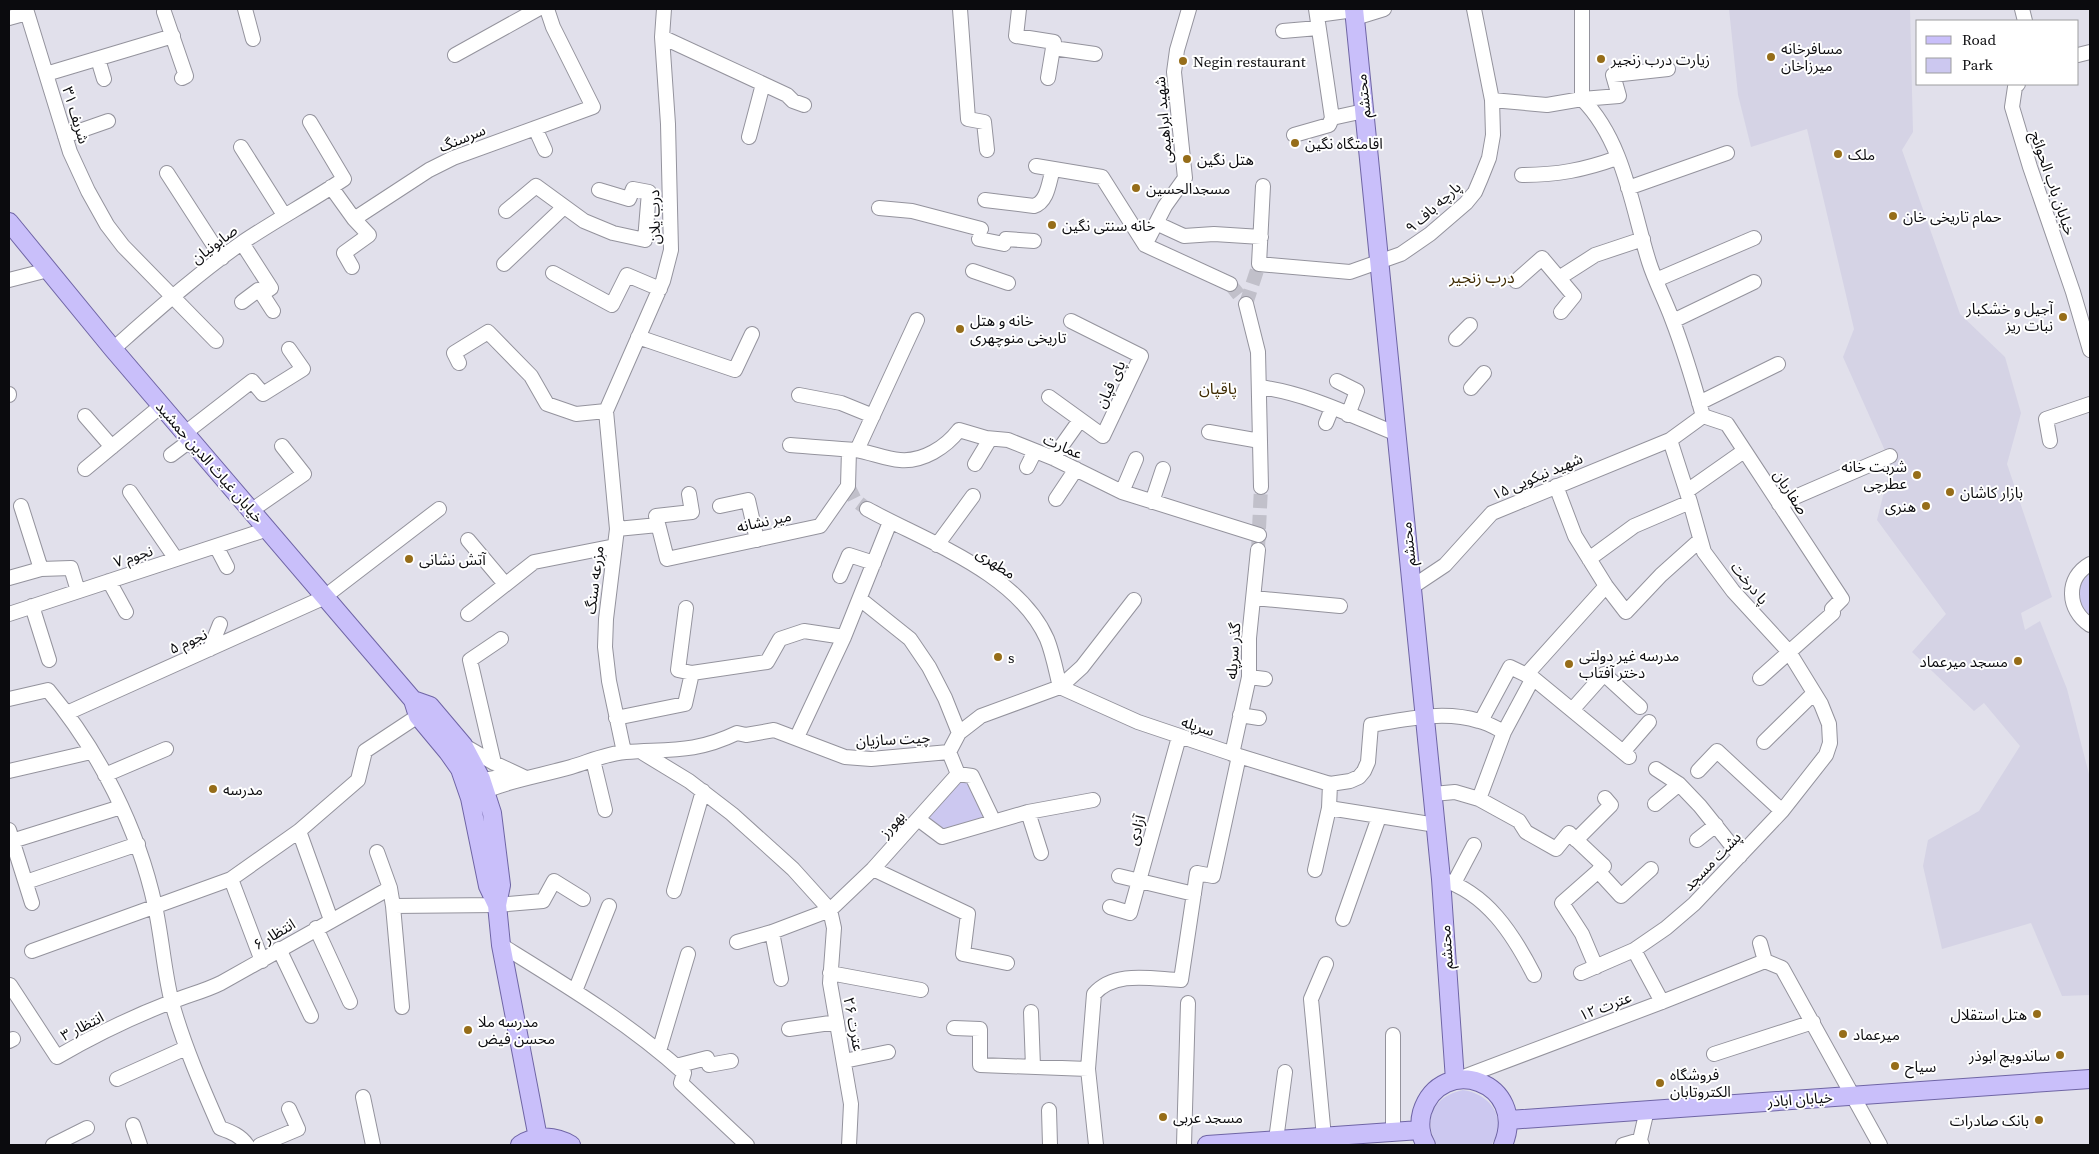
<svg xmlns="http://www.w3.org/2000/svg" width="2099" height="1154" font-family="'Source Serif 4','Noto Sans Arabic',serif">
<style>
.built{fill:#d5d3e5}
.green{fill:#ccc8f0}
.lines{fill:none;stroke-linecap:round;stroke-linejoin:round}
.minor-tunnel{stroke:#c1c0ca;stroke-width:14;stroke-dasharray:14 7;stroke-linecap:butt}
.minor-casing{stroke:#94939d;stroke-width:16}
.major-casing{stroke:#6f65a5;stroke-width:20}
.minor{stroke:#fff;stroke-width:14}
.major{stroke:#c9bffa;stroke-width:18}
.poi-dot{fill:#966d19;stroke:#fff;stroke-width:2}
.labels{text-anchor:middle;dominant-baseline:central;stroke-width:4;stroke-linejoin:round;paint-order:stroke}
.poi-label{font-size:15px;fill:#0b0b0e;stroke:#fff;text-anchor:start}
.street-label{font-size:15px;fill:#0b0b0e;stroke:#fff}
.neighbourhood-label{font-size:16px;fill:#3f2b03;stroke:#fff}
</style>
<rect width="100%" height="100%" fill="#e1e0eb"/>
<path class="built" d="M1729,9H1910L1913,132L1902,150L1960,314L2005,357L2021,413L2007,464L2052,597L2021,613L2025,630L2040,621L2067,689L2090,778V995L2062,996L2031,923L1942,949L1923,866L1928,840L1979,811L2020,746L1984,703L1974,711L1912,652L1946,614L1877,520L1891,464L1843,357L1854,329L1807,129L1751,147L1738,95Z"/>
<path class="green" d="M2090,572V618C2075,606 2074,583 2090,572Z
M958,774L972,776L994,822L942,837L918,819Z
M1463,1090C1491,1094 1509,1120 1491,1145H1437C1422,1119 1434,1096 1463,1090Z"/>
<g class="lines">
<path class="minor-tunnel" d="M1230,284L1246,304
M1246,304L1259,264
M848,486L855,500L867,509
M1258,550L1261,487"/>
<defs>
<path id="minor" d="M26,9L70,152L88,191L107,225L123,246L216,341
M245,9L253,39
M960,9L968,119L984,122L987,150
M1019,9L1016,36L1054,42L1048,78
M1189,9L1177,50L1174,72L1185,178L1165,206L1145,245L1230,284
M1316,9L1332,118
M1582,9V99L1619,96L1613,75L1668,69
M2022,9L2025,21
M164,12L186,76L182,78
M1317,15L1354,10
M9,18L27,13
M1355,18L1384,9
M1283,31L1318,28
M662,37L787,95L793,101L804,105
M1053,48L1095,54
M455,55L538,9
M2078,55L2090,52
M98,59L104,79
M46,74L173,36
M2018,84L2015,87L2012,107L2030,167L2073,292L2090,350
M535,128L545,150
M1294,135L1329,125L1332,118L1364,111
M65,136L108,121
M749,137L763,84
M241,147L284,215
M1036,166L1102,177L1145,245
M167,173L222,258
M1522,175C1557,175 1584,170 1617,158
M1263,186L1259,264L1350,272L1401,254L1430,234L1466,203L1475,192L1481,178L1489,158L1493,135L1492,100L1474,9
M331,187L354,219L369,235L344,253L352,267
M1628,188L1727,153
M985,200L1034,206C1048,202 1049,181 1053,169
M879,208L912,211L981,229
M506,211L536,186L584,221L613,233L645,240L649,192L633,189L629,199L599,190
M354,219L429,170L453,158L593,107L553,27L547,9
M1158,224L1184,236L1214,234L1261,237
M979,239L1004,244L1006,239L1034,241
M242,243L271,288L262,294L273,311
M504,264L564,207
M973,271L1008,283
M553,273L612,305L627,275L660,289
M1559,278L1595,255L1643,239
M9,280L48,270
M1656,280L1754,238
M1516,281L1542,258L1574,296L1561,312
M242,302L258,290L262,294
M1246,304L1258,352L1261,487
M1673,321L1754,282
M638,337L735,370L752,334
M1456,339L1470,325
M113,349C155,312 197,274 243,242C276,220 311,201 344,179L310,122
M459,363L454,353L488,332L531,376L547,404L576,414L606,411
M1337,381L1357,391L1348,415
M1259,387C1307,393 1352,416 1397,434
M1471,388L1484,373
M9,394V395
M799,395L841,403L873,416
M1049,397L1103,436L1141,356L1071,321
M1699,403L1778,364
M85,416L112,447
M1703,416L1727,424L1842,599L1832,609L1833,613L1760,678
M1326,423L1332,408
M1209,432L1260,441
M185,433L252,381L263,394L303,369L289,349
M2050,441L2046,419L2090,404
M790,445C812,447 834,448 855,450C870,452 885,459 900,460C923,462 946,447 959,430L986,438L1008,440L1053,458L1122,492L1259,535
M857,450L917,320
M171,455L191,440
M1053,458L1080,420
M975,464L990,439
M1027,467L1035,451
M85,469L161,406
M1556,486L1575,536L1606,586L1626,612L1661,575L1700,540
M1687,491L1744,451
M130,492L176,559
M1122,492L1136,459
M689,494L692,512L656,516L667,559L820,526L848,486L849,450
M1056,499L1076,469
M1152,502L1163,469
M1779,504L1890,456
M21,506L41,569
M720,506L748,500L757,540
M867,509C927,542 1017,572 1047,639C1053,654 1056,671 1060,687
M252,510L304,474L282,446
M617,529L658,525
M468,540L505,584
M937,545L973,496
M216,546L227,567
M1589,559L1634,526L1690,502
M2090,564C2065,578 2067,610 2090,625
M840,576L849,555L874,563
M9,578L41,569L71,568L78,591
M109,581L126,612
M1412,587L1445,565L1492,513L1670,440L1703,416C1694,384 1684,350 1672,319C1665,300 1655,281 1649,262C1632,208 1624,141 1582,99L1547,105L1492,100
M1254,598L1340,606
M860,599L910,639L929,667L945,698L959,733
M32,606L49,660
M686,608L678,670L692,673
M9,614L268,529
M468,614L534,562L615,546
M210,649L220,624
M1526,675L1606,586
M1249,677L1265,679
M1060,687L1138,722L1239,756L1330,784L1350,781L1359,777L1364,771L1368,762L1371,725C1406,719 1444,710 1479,721C1488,723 1496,728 1504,732
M9,699L48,690C99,751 138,828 155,906C162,938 164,972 172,1003C184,1046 202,1087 220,1128C231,1132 240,1135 247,1145
M1572,710L1604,674L1640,707
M67,713L323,598L439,509
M1240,715L1259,718
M616,718L685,704L692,673L767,662L780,639L804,631L844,637
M1481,721L1510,667L1533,678L1629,757
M797,737L844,637L890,522
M1764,742L1814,693
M463,745L494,763L524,777
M624,752L609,681L605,647L606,619L617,529L606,411L663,281L671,250L668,124L662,37L664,9
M949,752L959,733L981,716L1060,687L1082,667L1134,600
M1623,752L1649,722
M643,753L689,781L732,814L793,869L830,910L834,928L830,983L851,1104L849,1145
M1232,754L1249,677V638L1258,550
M593,760L605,810
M494,763L470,660L501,639
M1656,769L1679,784L1700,806L1740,856
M9,771L91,752
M1698,771L1717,751L1782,811
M958,774L972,776L994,822
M105,775L166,749
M473,782L509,775L516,776
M1330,784L1329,808L1436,825
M1433,794L1455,792L1479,799L1519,821L1526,832L1556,849L1569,833L1604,866L1562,903L1582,934L1596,967
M476,795C506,781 539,776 571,767C588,762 608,753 626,752C671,749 695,753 737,733L746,735L774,730L845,757L871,759L949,752
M1479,799L1504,732L1533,678
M1655,804L1679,784
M1028,812L1041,853
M918,819L942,837L1028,812L1093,800
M9,830L32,903
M299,831L331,920
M1576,840L1611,805L1605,798
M1697,840L1716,825
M12,841L121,807
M377,852L390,888L393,906L497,905L543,901L554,881L583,899
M873,869L968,914L963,954L1007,963
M1315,870L1329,808
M1598,871L1621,896L1651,869
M1119,876L1194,894
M231,879L262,961
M1441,879C1487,893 1513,934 1534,975
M26,882L138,844
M1454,883L1474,845
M674,891L703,791
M393,906L402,1007
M1110,907L1130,913L1179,737
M1343,919L1379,817
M316,928L350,1002
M772,932L781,979
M737,942L772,932L830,910L873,869L958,774L949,752
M1760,943L1765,961
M501,945C564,984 629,1023 684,1073L681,1083L747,1145
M279,949L311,1016
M1634,950L1662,1002
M32,951L231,879L299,831L358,780L365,751L418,716
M1765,961L1782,968L1880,1145
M830,973L921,990
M1581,973L1634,950L1666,928L1694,904L1782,811L1826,755L1830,743L1829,724L1821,704L1789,652L1733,591L1704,552L1690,502L1670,440
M10,985L57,1057C93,1036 132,1017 171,1002C188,995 205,991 221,983L390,888
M575,991L609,906
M1031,1012L1033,1067
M954,1028L980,1029V1065L1088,1069
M789,1029L837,1022
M9,1041L13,1039
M659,1051L688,954
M1714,1054L1813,1022
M844,1061L888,1052
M676,1066L707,1058L709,1065L731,1061
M117,1079L186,1048
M1458,1079L1662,1002L1765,961
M363,1097L373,1145
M1049,1110L1050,1145
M133,1125L140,1145
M1393,1132V1035
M1324,1137L1311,999L1326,964
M1276,1140L1285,1072
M53,1145L87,1128
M260,1145L298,1129L289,1109
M1096,1145L1088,1069L1094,994C1115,970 1152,979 1181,980L1197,873L1213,876L1239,756
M1184,1145L1188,1003
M1623,1145L1640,1140
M1642,1145L1640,1140L1647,1110"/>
<path id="major" d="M1354,9L1441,879L1455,1080
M9,222L113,349L413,700L418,716L448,752L460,769L470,798L488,886L497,905
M413,700L430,706L463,745L481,779L492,813L501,885L497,905L501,945L538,1138
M1509,1120L2090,1079
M520,1145C536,1134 556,1136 571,1145
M1207,1145L1420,1130
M1426,1145C1420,1136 1419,1123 1422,1112C1441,1052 1529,1082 1503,1145"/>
</defs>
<use href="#minor" class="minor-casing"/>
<use href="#major" class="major-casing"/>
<use href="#minor" class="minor"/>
<use href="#major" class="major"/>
</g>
<g class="poi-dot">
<circle cx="1771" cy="57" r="5"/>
<circle cx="1601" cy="59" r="5"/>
<circle cx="1183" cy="61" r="5"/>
<circle cx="1295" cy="143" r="5"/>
<circle cx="1838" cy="154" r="5"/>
<circle cx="1187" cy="159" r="5"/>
<circle cx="1136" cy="188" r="5"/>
<circle cx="1893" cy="216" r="5"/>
<circle cx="1052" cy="225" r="5"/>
<circle cx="2063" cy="317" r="5"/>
<circle cx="960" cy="329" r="5"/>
<circle cx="1917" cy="475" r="5"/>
<circle cx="1950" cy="492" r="5"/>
<circle cx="1926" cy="506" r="5"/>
<circle cx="409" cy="559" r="5"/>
<circle cx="998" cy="657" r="5"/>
<circle cx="2018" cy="661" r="5"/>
<circle cx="1569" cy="664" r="5"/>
<circle cx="213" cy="789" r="5"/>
<circle cx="2037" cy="1014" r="5"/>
<circle cx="468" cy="1030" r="5"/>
<circle cx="1843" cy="1034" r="5"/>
<circle cx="2060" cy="1055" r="5"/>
<circle cx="1895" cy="1066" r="5"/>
<circle cx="1660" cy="1083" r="5"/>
<circle cx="1163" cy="1117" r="5"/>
<circle cx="2039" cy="1120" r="5"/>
</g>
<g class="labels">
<g class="poi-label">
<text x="1781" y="48">مسافرخانه<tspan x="1781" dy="17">میرزاخان</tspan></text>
<text x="1611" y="59">زیارت درب زنجیر</text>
<text x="1193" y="61">Negin restaurant</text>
<text x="1305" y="143">اقامتگاه نگین</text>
<text x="1848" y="154">ملک</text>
<text x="1197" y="159">هتل نگین</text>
<text x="1146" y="188">مسجدالحسین</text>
<text x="1903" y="216">حمام تاریخی خان</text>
<text x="1062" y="225">خانه سنتی نگین</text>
<text x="2053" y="308" text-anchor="end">آجیل و خشکبار<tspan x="2053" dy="17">نبات ریز</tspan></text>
<text x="970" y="320">خانه و هتل<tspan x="970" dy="17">تاریخی منوچهری</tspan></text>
<text x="1907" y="466" text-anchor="end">شربت خانه<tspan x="1907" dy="17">عطرچی</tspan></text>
<text x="1960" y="492">بازار کاشان</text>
<text x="1916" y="506" text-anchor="end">هنری</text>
<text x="419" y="559">آتش نشانی</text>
<text x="1579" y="655">مدرسه غیر دولتی<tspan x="1579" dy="17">دختر آفتاب</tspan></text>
<text x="1008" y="657">s</text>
<text x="2008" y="661" text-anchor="end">مسجد میرعماد</text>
<text x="223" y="789">مدرسه</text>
<text x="2027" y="1014" text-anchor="end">هتل استقلال</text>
<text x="478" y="1021">مدرسه ملا<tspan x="478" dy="17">محسن فیض</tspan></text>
<text x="1853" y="1034">میرعماد</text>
<text x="2050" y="1055" text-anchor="end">ساندویچ ابوذر</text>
<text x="1905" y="1066">سیاح</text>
<text x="1670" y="1074">فروشگاه<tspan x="1670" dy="17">الکتروتابان</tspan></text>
<text x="1173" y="1117">مسجد عربی</text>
<text x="2029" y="1120" text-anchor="end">بانک صادرات</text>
</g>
<g class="street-label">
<text transform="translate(1363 96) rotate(-96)">محتشم</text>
<text transform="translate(76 115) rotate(73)">شریف ۳۱</text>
<text transform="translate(1163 120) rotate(-95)">شهید ابراهیمی</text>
<text transform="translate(462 138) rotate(-22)">سرسنگ</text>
<text transform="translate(2053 183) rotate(71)">خیابان باب الحوائج</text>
<text transform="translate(1433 207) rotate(-42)">پارچه باف ۹</text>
<text transform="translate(654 217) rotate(-91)">درب یلان</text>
<text transform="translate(214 244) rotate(-37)">صابونیان</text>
<text transform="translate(1110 384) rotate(-65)">پای قپان</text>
<text transform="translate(1063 446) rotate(24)">عمارت</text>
<text transform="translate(210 462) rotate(49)">خیابان غیاث الدین جمشید</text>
<text transform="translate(1537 476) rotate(-23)">شهید نیکویی ۱۵</text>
<text transform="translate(1791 492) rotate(57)">صفاریان</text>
<text transform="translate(764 521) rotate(-12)">میر نشانه</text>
<text transform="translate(1408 544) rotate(-96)">محتشم</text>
<text transform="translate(133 556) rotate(-18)">نجوم ۷</text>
<text transform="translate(996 563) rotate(34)">مطهری</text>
<text transform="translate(594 580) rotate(-83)">مزرعه سنگ</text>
<text transform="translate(1750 583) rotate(51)">پا درخت</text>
<text transform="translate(188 641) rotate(-24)">نجوم ۵</text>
<text transform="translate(1233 651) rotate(-86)">گذر سرپله</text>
<text transform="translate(1198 726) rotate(18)">سرپله</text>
<text transform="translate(893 739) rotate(-3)">چیت سازیان</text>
<text transform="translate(892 824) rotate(-48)">بهورز</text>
<text transform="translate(1136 830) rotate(-75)">آزادی</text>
<text transform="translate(1712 861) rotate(-46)">پشت مسجد</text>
<text transform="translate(274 934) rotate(-31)">انتظار ۶</text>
<text transform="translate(1446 947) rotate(-94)">محتشم</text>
<text transform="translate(1605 1006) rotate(-21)">عترت ۱۲</text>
<text transform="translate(854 1024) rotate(79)">عترت ۲۶</text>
<text transform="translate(82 1026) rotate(-27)">انتظار ۳</text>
<text transform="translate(1800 1099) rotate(-4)">خیابان اباذر</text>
</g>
<g class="neighbourhood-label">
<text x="1482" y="277">درب زنجیر</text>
<text x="1218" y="388">پاقپان</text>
</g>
</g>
<rect width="2099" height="1154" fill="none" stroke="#0b0b0e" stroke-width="20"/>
<rect x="1916" y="20" width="162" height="65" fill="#ffffff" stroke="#9d9d9f"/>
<rect x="1926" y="36" width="25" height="8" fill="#c9bffa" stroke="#9d9d9f"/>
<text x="1962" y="45" font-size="15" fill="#0b0b0e">Road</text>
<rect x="1926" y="58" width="25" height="15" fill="#ccc8f0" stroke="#9d9d9f"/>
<text x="1962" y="70" font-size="15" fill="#0b0b0e">Park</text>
</svg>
